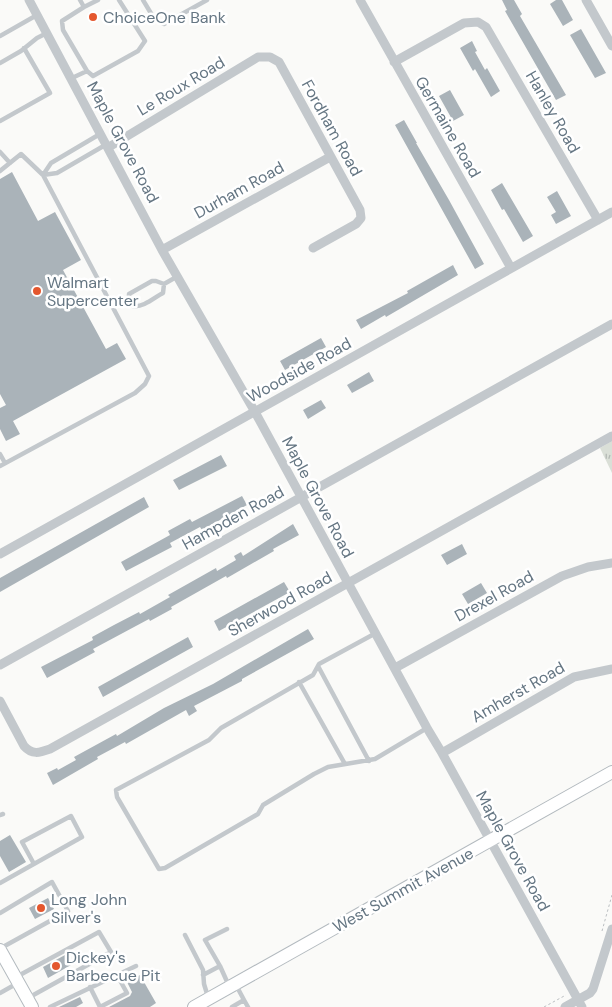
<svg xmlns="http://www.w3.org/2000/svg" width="612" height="1007" font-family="'DM Sans',sans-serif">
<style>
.park{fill:url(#park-tufts)}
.building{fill:#aab3b9}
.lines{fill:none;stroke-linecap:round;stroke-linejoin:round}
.secondary-casing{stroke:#b3babf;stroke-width:14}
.path{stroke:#bbbfc2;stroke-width:1;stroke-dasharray:2.5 2.5;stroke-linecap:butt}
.lane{stroke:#c3c8cc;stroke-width:4.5}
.street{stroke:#c3c8cc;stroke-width:9}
.secondary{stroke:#fff;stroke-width:12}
.poi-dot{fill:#e4572e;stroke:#fff;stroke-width:2}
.labels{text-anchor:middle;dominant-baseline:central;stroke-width:5;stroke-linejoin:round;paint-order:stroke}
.poi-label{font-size:16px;fill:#657683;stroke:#fff;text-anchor:start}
.street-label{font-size:16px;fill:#657683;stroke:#fff}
</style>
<defs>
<pattern id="park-tufts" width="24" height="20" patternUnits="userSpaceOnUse" patternTransform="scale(1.25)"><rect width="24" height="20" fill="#dadfd7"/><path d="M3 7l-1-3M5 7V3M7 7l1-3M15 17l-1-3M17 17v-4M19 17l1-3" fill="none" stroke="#b4b9b4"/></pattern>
</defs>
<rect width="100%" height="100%" fill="#fafaf8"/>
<path class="park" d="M612,441V473L600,448Z"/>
<path class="building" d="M502,0H514L522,14L520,16L566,95L556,100L505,11L507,10Z
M556,0H562L573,20L563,26L550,4Z
M581,29L606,73L595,78L570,35Z
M472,41L477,51L475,52L485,70L487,68L500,91L491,97L475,69L473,71L460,48Z
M450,90L464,115L453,121L439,96Z
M404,120L417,143H416L449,200L484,264L475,269L395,125Z
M12,172L38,221L55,212L81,260L63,270L106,349L117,343L126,359L13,421L20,434L6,441L0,429V408L6,405L0,394V179Z
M502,183L533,236L523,242L504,209L502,210L491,190Z
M557,191L571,216L556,224L551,215L556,212L547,197Z
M453,265L458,275L386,317L385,315L361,329L356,320L408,293L407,291Z
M321,338L326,347L285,370L280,361Z
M369,372L374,381L352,393L347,385Z
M321,400L326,408L308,419L303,410Z
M221,455L227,466L179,490L173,480Z
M242,496L247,505L202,530L200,527L170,543L172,547L126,571L121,562L170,535L168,531L190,519L192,522Z
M144,497L149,507L0,592V578Z
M293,524L299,535L273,549L274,551L227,578L226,576L171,607L172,609L150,621L149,619L93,649L95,652L47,678L41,667L93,640L92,637L114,625L139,612L140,614L170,597L168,595L216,568L217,571L236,560L234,556L241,552L243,556Z
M462,544L467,554L447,565L441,555Z
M284,582L290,592L219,631L214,621Z
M481,583L487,593L468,604L462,594Z
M308,629L314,639L242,679V681L194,706L197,711L189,716L186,710L126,744L125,742L97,757L98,759L53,785L47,773L57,768L58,770L76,760L74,757L116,734L117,736L164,708L213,684Z
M188,637L193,647L103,697L98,687Z
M10,835L26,862L9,872L0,856V841Z
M48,898L54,909L35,919L29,908Z
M65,955L71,965L48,978L43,967Z
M140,975L156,1003L150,1007H109L130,996L132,992L127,982Z
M80,997L83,1003L76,1007H59Z"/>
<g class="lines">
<defs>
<path id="secondary" d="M0,950L32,1007
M194,1007L612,772"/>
</defs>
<use href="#secondary" class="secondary-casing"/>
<path class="path" d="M602,931L612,895
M544,1007L566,995"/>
<path class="lane" d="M80,0L84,7L62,21L63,30L87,71L93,76L138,51L145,41L119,0
M143,0L155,20L164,24L207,0
M84,7L98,0
M0,36L37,15
M0,63L21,51L37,38L47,33
M72,78L87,71
M0,121L50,93L24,48
M0,152L10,163
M0,171L21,154L43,175L149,376L145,384L135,393L0,466
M43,175L51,163L100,134
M43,175L57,173L107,144
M164,284L163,293C155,297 143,308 133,306L129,298V294L152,281H156L164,284L178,276
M0,454L5,463
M376,633L319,664L313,675L221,728L209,740L116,790L117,797L159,869L165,868L258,814L263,805L314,774L328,767L375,759L427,728
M318,666L369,761
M299,682L345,764
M0,815L3,814
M0,883L82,837L71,816L22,842L34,864
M0,913L52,882L68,911L1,948
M185,935L203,970L204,984L208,997
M220,966L205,940L227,929
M203,975L220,966L229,986
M18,976L99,932L111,952L28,998
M90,987L100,1007L127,993L117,975
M0,993L16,984
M244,1000L248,1007
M50,1007L136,966
M232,1007L244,1000L236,985"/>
<path class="street" d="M29,0L162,250L255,412L427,728L442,753L582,1007
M360,0L511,268
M586,0L612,46
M394,62L464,23L478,22L486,27L598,220
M109,147L258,57H270L279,62L360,210L361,218L356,224L313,248
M162,250L330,157
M0,554L612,212
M0,665L612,324
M395,668L562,576L588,567L612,563
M0,701L24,746C32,755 39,753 50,749L612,436
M442,753L574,677L612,669
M565,1007L590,993L593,989L612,929"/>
<use href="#secondary" class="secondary"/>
</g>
<g class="poi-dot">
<circle cx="93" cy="17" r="5"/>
<circle cx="37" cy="291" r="5"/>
<circle cx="41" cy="908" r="5"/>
<circle cx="56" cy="966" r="5"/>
</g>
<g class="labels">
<g class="poi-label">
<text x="103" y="17">ChoiceOne Bank</text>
<text x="47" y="282">Walmart<tspan x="47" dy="18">Supercenter</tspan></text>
<text x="51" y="899">Long John<tspan x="51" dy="18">Silver's</tspan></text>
<text x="66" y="957">Dickey's<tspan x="66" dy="18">Barbecue Pit</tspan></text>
</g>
<g class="street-label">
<text transform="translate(181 86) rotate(-31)">Le Roux Road</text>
<text transform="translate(553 112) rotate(60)">Hanley Road</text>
<text transform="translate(448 127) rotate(60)">Germaine Road</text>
<text transform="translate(332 128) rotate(61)">Fordham Road</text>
<text transform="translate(123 142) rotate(62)">Maple Grove Road</text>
<text transform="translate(239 190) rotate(-29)">Durham Road</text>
<text transform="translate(299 370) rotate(-29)">Woodside Road</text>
<text transform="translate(318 497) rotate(62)">Maple Grove Road</text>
<text transform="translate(233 518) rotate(-29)">Hampden Road</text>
<text transform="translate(494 596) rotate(-29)">Drexel Road</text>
<text transform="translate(280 604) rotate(-29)">Sherwood Road</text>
<text transform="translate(518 692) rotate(-30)">Amherst Road</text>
<text transform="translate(513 851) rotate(61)">Maple Grove Road</text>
<text transform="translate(403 890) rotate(-29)">West Summit Avenue</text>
</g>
</g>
</svg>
